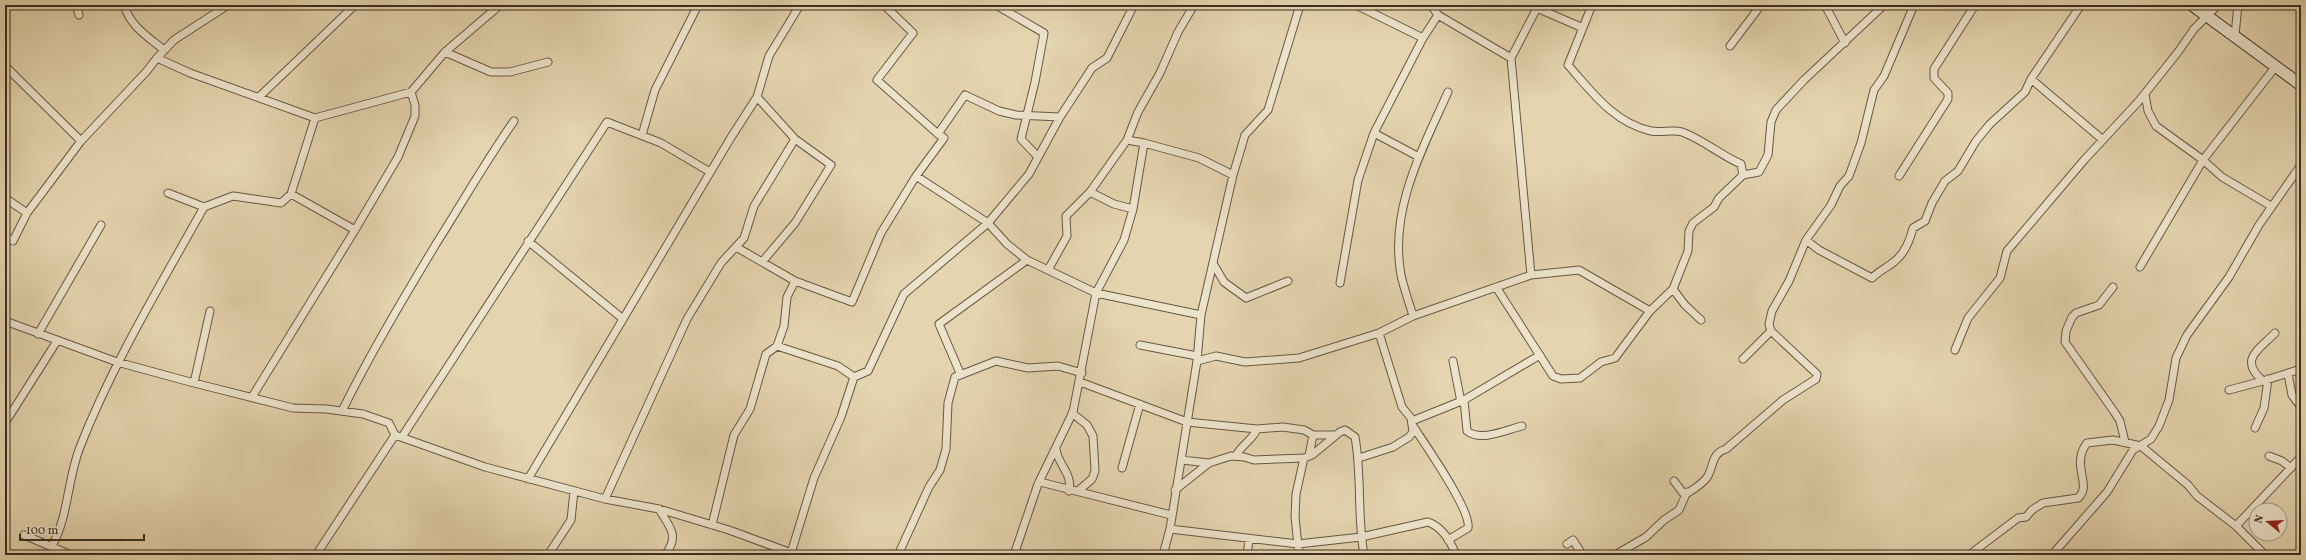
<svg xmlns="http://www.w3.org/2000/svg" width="2306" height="560" font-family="Vollkorn,serif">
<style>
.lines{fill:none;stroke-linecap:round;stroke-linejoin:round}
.street-casing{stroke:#665843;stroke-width:9}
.secondary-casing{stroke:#3c2f1f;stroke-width:13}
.street{stroke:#ede3cb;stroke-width:7}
.secondary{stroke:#ede3cb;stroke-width:11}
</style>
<rect width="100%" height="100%" fill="#e4d4af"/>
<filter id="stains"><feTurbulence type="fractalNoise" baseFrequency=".005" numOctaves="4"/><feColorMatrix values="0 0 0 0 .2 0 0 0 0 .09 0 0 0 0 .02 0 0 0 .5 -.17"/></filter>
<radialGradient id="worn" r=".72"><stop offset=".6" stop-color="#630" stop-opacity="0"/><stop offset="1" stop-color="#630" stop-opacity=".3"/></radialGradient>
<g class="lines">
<defs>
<path id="street" d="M76,5L79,15
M124,5C130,26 148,37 164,50
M884,5L913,33L877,80L938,134
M996,5L1044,33L1035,82L1021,139L1038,157
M1356,5L1423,38
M1431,5L1438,15
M1592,5L1568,65C1592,92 1614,123 1651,131C1661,133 1673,129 1682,132C1704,140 1720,155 1741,164L1743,175
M1825,5L1845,43
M5,10L10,5
M1006,10L1013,5
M2235,35L2238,5
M1730,46L1761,5
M445,52L491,72H510L548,62
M157,58L174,40L228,5
M1511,58L1537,8L1583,28
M5,66L81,141L146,72L157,58L190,73L315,118L411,92
M2031,79L2103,140
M2145,94L2148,111L2156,126L2203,160L2222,177L2271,206
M259,97L355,5
M757,97L795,139
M315,118L291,194L355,230
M642,135L655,90L698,5
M1144,143L1199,158L1233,175
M1419,157L1374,133L1423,38L1438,15L1511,58L1531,275
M916,176L988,223L1007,244L1027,260L1096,293L1201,315
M1899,176L1948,99V93L1934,78V69L1975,5
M5,198L27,213L13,241L5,236
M204,207L233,196L281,203L291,194
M1133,209L1114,204L1090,192L1127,140L1138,112L1160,73L1178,32L1194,5
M27,213L81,141
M1806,240L1819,250L1872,278C1879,271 1888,267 1895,261C1905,253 1910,240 1913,228L1925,221L1932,203L1945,181L1958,171L1976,141L1990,124L2025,92L2031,79L2081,5
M528,241L623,319
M736,247L795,281L852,302L881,233L916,176L944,138L938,134L965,95L999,111L1016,115L1060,117
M1214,265L1224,282L1246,298L1288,281
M2140,267L2203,160L2276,66
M1048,270L1067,236L1066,216L1090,192
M1340,283L1358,180L1374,133
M1496,287L1553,376L1561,379L1580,378L1601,362L1615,358L1650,311
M2113,287L2099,305L2076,313L2072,317L2066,331L2065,342L2115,413L2120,421L2125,442
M1673,289L1685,305L1701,320
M1413,316C1409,302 1404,289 1401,275C1389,210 1422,150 1448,92
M5,321L117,362L194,383L293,408L326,409L363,414L389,423L395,435L485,467L605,499L659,509L729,530L797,555
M2275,333C2259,350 2238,359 2263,381L2301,369
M38,334L101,225
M1140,345L1197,356
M777,346L838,366L854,377
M1955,350L1968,318L2000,278L2007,251L2085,159L2139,101L2178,52L2194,29L2218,5
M1743,359L1771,331
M1197,361L1216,356L1245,362L1299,358L1379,333L1413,316L1531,275L1579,270L1650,311L1673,289L1688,251L1689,231L1693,223L1714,207L1719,198L1743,175L1759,172L1768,155L1771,122L1776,110L1804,80L1884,5
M1453,361L1461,402
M960,373L939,324L1027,260
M2288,374L2292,395L2301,407
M1080,382L1187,422L1257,429C1253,440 1240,446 1236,456
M194,383L210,311
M2229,390L2263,381
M252,397L355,230L398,157L415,116V105L411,92L445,52L500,5
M1464,400L1467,431C1481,442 1506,430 1522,426
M342,411C370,354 403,299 436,244C462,203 486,161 514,121
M1072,413L1087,425L1093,436L1095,471L1092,479L1078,491
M1412,421L1464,400L1540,355
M5,423L57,341
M1413,426C1424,443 1472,511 1468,528L1448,540
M2255,428L2264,408L2268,379
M1257,429L1283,427L1304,430L1313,435H1336
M402,437L607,122L661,143L710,172
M1056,449C1058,465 1073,474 1069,491
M1309,456L1313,435
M2269,456L2282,461L2291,468
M1359,458L1393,447L1409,437L1413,432L1411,418L1402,407L1379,333
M1181,460L1209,463
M1122,468L1140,404
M528,479L730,139L757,97L769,56L800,5
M1040,482L1171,515
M1175,490L1209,463L1231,456L1244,457L1254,460L1304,458L1312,455L1340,432L1345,430L1355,437C1362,476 1357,516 1364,555
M1686,494C1694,489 1703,484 1708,476C1714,464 1712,453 1726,449L1783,400L1816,379L1817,374L1771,331L1769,324L1772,311L1789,281L1806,240L1831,205L1840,186L1849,176L1861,143L1874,90L1884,76L1914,5
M605,499L687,319L721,263L744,238L754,206L795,139L831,165L795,223L762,262
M659,509C670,528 680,535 665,555
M712,525L734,435L750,409L766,354L777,346L784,326L787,297L795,281
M2236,526L2301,457
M1170,529L1298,544L1361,537L1428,522C1442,527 1451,542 1456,555
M24,535L71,555
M1567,544L1573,540L1580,551L1579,555
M52,546C69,515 67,480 80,447C113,363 160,286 204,207L168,193
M791,553L814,478L841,417L854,377L868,371L904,294L988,223L1029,174L1060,117L1092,68L1107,58L1134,5
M316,555L395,435
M548,555L571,520L574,491
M898,555L929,487L940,470L946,449L948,403L955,377L996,361L1028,368L1058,366L1082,373
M1014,555L1038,484L1073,412L1096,293L1124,240L1133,209L1144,143L1127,140
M1163,555L1170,529L1197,361L1201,315L1233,175L1245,135L1268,110L1300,5
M1247,555L1249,540
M1299,555L1295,517L1296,494L1304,458
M1615,555L1646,537L1664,520L1679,510L1687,492L1683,493L1674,481
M1969,555L2018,518L2026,517L2032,510L2043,503L2078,498C2093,485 2070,465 2087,443L2113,440L2141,446L2188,485L2197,496L2236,526L2265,555
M2052,555L2107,492L2133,450L2151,439L2159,426L2169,400L2176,358L2187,335L2229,277L2259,225L2301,165"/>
<path id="secondary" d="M2192,5L2301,85"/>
</defs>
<use href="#street" class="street-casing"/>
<use href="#secondary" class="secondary-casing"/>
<use href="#street" class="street"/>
<use href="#secondary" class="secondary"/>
</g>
<rect width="2306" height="560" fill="none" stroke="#e4d4af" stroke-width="20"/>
<rect x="6" y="6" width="2294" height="548" fill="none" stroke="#3c2f1f" stroke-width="2"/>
<rect x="10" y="10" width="2286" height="540" fill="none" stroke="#3c2f1f"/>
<g transform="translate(2268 522) rotate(288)"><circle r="19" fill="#ede3cb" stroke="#a69b86"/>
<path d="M0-3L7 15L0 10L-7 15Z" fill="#8f2418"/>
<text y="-6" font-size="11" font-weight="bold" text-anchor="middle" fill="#3c2f1f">N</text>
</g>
<path d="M20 534v6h124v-6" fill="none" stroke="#3c2f1f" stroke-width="2"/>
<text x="26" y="534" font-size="12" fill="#3c2f1f" stroke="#ede3cb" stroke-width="3" paint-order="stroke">100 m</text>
<rect width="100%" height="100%" filter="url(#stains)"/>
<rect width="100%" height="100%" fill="url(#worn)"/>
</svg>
